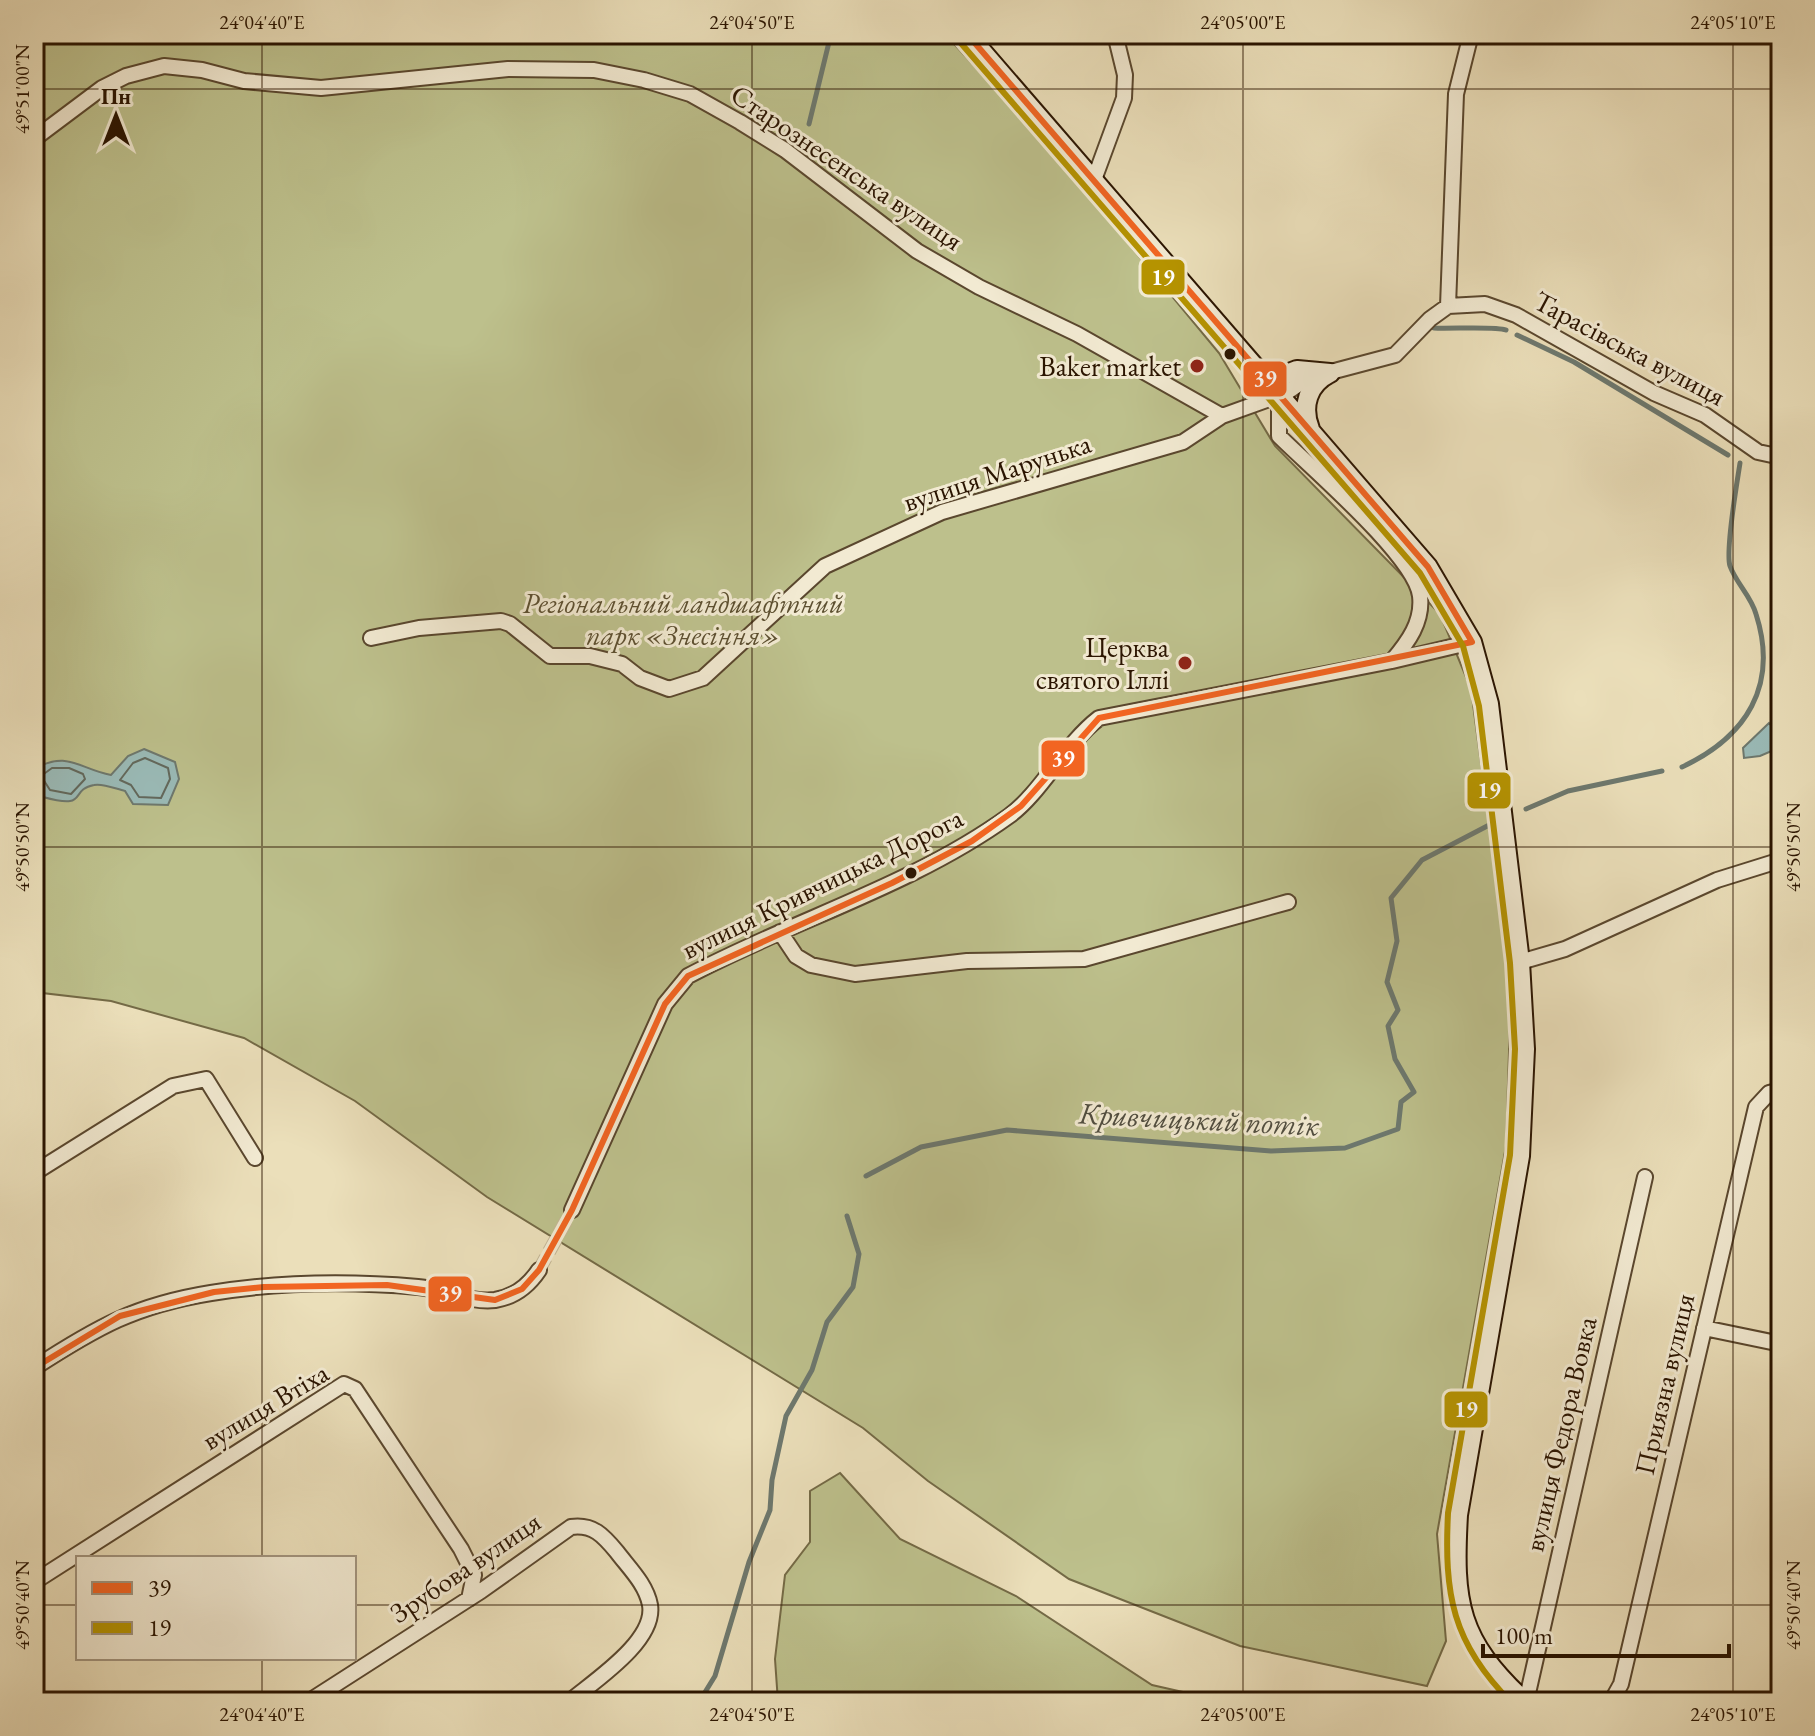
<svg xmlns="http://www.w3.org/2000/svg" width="1815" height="1736" font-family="'EB Garamond',serif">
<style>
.green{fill:#bdc08c;stroke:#746a46;stroke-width:2}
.water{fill:#9abbb8;stroke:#6d786e;stroke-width:2}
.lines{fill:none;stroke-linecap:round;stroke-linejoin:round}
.shore{stroke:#62685c;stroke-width:2}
.stream{stroke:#6d786e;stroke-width:5}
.street-tunnel{stroke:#c4b695;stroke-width:14;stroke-dasharray:14 7;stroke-linecap:butt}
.street-casing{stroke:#5a472e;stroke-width:18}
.secondary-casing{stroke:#2a1400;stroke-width:22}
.street{stroke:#f2ead2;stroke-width:14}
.secondary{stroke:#f2ead2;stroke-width:18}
.bus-1-casing{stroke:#f2ead2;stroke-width:12}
.bus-2-casing{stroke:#f2ead2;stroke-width:12}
.bus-1{stroke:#f26522;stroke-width:6}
.bus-2{stroke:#b59300;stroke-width:6}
.ticks{fill:none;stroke:#2a1400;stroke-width:2;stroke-opacity:0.45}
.bus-dot{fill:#2a1400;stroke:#f2ead2;stroke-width:3}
.poi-dot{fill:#8f2418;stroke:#f2ead2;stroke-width:3}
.labels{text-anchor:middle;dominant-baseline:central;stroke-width:6;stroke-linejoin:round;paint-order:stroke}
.street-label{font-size:28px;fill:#2a1400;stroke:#f2ead2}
.poi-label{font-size:28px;fill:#2a1400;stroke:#f2ead2;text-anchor:end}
.park-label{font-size:28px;font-style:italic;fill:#5d5031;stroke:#f2ead2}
.water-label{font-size:30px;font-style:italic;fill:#514e40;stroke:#f2ead2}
.line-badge{stroke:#f2ead2;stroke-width:3}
.badge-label{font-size:22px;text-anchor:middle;font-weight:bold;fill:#fff}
.neatline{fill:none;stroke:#2a1400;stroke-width:3}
.ticks-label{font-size:20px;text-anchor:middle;fill:#2a1400}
</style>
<rect width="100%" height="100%" fill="#ebdfba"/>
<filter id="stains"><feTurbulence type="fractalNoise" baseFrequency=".0025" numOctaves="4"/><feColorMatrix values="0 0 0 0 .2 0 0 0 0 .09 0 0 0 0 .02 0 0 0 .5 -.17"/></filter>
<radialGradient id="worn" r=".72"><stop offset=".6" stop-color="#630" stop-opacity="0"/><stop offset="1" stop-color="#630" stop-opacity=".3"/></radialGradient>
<path class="green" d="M34,34H945L1045,143L1219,353L1275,446L1440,614L1471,689L1511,989L1506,1146L1437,1534L1446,1641L1427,1686L1240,1646L1069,1579L928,1481L863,1428L487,1197L355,1101L244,1038L111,1001L34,992Z
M840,1473L900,1539L1016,1596L1152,1685L1227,1702H778L775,1659L785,1575L810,1542V1491Z"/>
<path class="water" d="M1769,723L1781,738V747L1760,756L1744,758L1743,748Z
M144,749L175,762L179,779L168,805L133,804L125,791C116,789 103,783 94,785C68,790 90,810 43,797L34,769C68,750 79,769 111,775L128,756Z"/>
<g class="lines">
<path class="shore" d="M145,758L168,768L170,779L161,798L139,797L131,785L120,780L133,763Z
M52,768H69L83,774L85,779L71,794L50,790L41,776Z"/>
<path class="stream" d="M809,124L831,34
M1434,328C1449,329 1497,326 1506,330
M1517,335L1574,362L1728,455
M1682,767C1746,737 1779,686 1756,614C1751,596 1736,583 1730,566C1725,551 1737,483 1740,463
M1526,809L1568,791L1662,771
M866,1176L921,1147L1007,1130L1271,1151L1345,1148L1398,1129L1401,1102L1414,1092L1395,1059L1388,1026L1398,1010L1387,982L1397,941L1391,898L1422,860L1493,823
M699,1702L715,1676L749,1562L770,1510L772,1480L786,1416L812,1370L827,1322L853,1287L859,1254L847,1216"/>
<path class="street-tunnel" d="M539,1270L572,1210"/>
<defs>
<path id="street" d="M34,139L102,88L126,76L164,66L202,70L244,81L321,88L508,69L594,70L644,80L690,94L740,122L785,150L917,251L979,287L1077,334L1222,416L1286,393L1308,378L1395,355L1430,319L1448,306L1485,304L1516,315L1654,393L1705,415L1758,452L1781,457
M1095,177L1124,98L1125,75L1115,34
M1448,306L1456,94L1471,34
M1279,395V436C1310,467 1415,556 1420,596C1423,622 1408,642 1392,661
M371,638L419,628L501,621L510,624L550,656H590L622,664L640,678L669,689L703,678L825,566L942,512L1183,442L1222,416
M780,932L796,956L811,965L855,974L967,961L1084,959L1288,902
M1520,962L1565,949L1717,880L1781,860
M34,1173L173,1086L206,1079L255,1158
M572,1210L665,1004L688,976C793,920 912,886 1009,816C1041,793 1064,745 1099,718L1392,661L1472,642
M1704,1328L1781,1344
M34,1368C97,1327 136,1305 211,1293C278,1282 350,1281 418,1287C444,1289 469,1303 495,1300C514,1297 529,1285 539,1270
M34,1582L344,1384L355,1389L461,1549L474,1575L469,1599
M308,1702L481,1591L571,1527C593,1524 603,1535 617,1552C629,1568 646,1584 650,1605C656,1641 594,1681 569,1702
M1526,1702L1645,1177
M1611,1702L1621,1684L1756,1107L1769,1093L1781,1090
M1773,1702L1781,1697"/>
<path id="secondary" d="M967,34L1428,567L1472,642L1489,704L1520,962L1525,1049L1520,1156L1458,1515C1453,1603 1458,1640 1525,1702
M1259,370L1274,379L1297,370L1330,373
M1310,429C1301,406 1308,384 1330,373"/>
</defs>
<use href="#street" class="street-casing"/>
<use href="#secondary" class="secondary-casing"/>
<use href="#street" class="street"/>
<use href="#secondary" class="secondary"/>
<defs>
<path id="bus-1" d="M967,34L1428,567L1472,642
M34,1368L120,1316L214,1292L264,1287L387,1285L495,1300L522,1289L539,1270L572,1210L665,1004L688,976L892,883L972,841L1021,806L1099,718L1472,642"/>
<path id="bus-2" d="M959,41L1420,573L1463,646L1479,706L1510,963L1515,1049L1510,1155L1448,1513C1444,1594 1452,1643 1511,1702"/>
</defs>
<use href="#bus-1" class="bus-1-casing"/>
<use href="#bus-2" class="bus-2-casing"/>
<use href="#bus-1" class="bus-1"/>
<use href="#bus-2" class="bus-2"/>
</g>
<path class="ticks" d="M262,34V1558M752,34V1702M1243,34V1702M1733,34V1702M34,89H1781M34,847H1781M34,1605H78M354,1605H1781M262,1658V1702"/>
<g class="bus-dot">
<circle cx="1230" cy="354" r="7"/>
<circle cx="911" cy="873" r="7"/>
</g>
<g class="poi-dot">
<circle cx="1197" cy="366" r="8"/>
<circle cx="1185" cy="663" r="8"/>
</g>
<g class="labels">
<g class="street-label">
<text transform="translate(847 167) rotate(34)">Старознесенська вулиця</text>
<text transform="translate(1630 348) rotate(28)">Тарасівська вулиця</text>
<text transform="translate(997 472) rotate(-18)">вулиця Марунька</text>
<text transform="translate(822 883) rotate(-26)">вулиця Кривчицька Дорога</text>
<text transform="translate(1664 1384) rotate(-77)">Приязна вулиця</text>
<text transform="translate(265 1406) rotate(-31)">вулиця Втіха</text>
<text transform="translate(1560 1434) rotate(-77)">вулиця Федора Вовка</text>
<text transform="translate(465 1567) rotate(-34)">Зрубова вулиця</text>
</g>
<g class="poi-label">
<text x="1181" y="366">Baker market</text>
<text x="1169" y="647">Церква<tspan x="1169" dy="32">святого Іллі</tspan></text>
</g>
<g class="park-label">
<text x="683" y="603">Регіональний ландшафтний<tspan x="683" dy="32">парк «Знесіння»</tspan></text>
</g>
<g class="water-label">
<text transform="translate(1199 1119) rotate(3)">Кривчицький потік</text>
</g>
</g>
<g class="line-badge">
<rect x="1140" y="258" width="46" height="38" rx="8" fill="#b59300"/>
<rect x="1242" y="360" width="46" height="38" rx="8" fill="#f26522"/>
<rect x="1040" y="739" width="46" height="39" rx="8" fill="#f26522"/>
<rect x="1466" y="771" width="46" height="39" rx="8" fill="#b59300"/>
<rect x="427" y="1275" width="46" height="38" rx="8" fill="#f26522"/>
<rect x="1443" y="1390" width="46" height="39" rx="8" fill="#b59300"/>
</g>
<g class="badge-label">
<text x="1163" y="285">19</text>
<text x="1265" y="386">39</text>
<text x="1063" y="766">39</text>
<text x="1489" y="798">19</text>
<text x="450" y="1301">39</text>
<text x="1466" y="1417">19</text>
</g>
<rect width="1815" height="1736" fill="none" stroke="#ebdfba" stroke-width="88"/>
<rect x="76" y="1556" width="280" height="104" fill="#f2ead2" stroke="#a2947e" stroke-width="2"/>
<rect x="92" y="1582" width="40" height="12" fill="#f26522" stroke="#a2947e" stroke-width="2"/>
<text x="148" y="1596" font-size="24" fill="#2a1400">39</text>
<rect x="92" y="1622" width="40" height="12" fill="#b59300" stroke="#a2947e" stroke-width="2"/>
<text x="148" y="1636" font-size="24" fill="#2a1400">19</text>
<g transform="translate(116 116)" stroke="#f2ead2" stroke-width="6" paint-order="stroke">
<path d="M0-6L14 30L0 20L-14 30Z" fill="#2a1400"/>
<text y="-12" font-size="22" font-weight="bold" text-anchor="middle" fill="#2a1400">Пн</text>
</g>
<path d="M1483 1644v12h246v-12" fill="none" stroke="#2a1400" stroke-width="4"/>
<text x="1495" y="1644" font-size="24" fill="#2a1400" stroke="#f2ead2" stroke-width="6" paint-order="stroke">100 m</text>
<rect x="44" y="44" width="1727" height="1648" class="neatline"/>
<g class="ticks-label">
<text x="262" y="29">24°04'40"E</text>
<text x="752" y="29">24°04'50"E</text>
<text x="1243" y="29">24°05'00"E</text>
<text x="1733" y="29">24°05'10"E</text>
<text transform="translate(22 89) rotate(-90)" y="7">49°51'00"N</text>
<text transform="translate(22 847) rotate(-90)" y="7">49°50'50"N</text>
<text transform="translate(1793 847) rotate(-90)" y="7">49°50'50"N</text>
<text transform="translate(22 1605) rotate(-90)" y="7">49°50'40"N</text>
<text transform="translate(1793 1605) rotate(-90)" y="7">49°50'40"N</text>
<text x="262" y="1721">24°04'40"E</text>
<text x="752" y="1721">24°04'50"E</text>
<text x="1243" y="1721">24°05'00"E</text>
<text x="1733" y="1721">24°05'10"E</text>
</g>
<rect width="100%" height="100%" filter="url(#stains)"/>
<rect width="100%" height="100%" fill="url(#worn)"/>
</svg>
